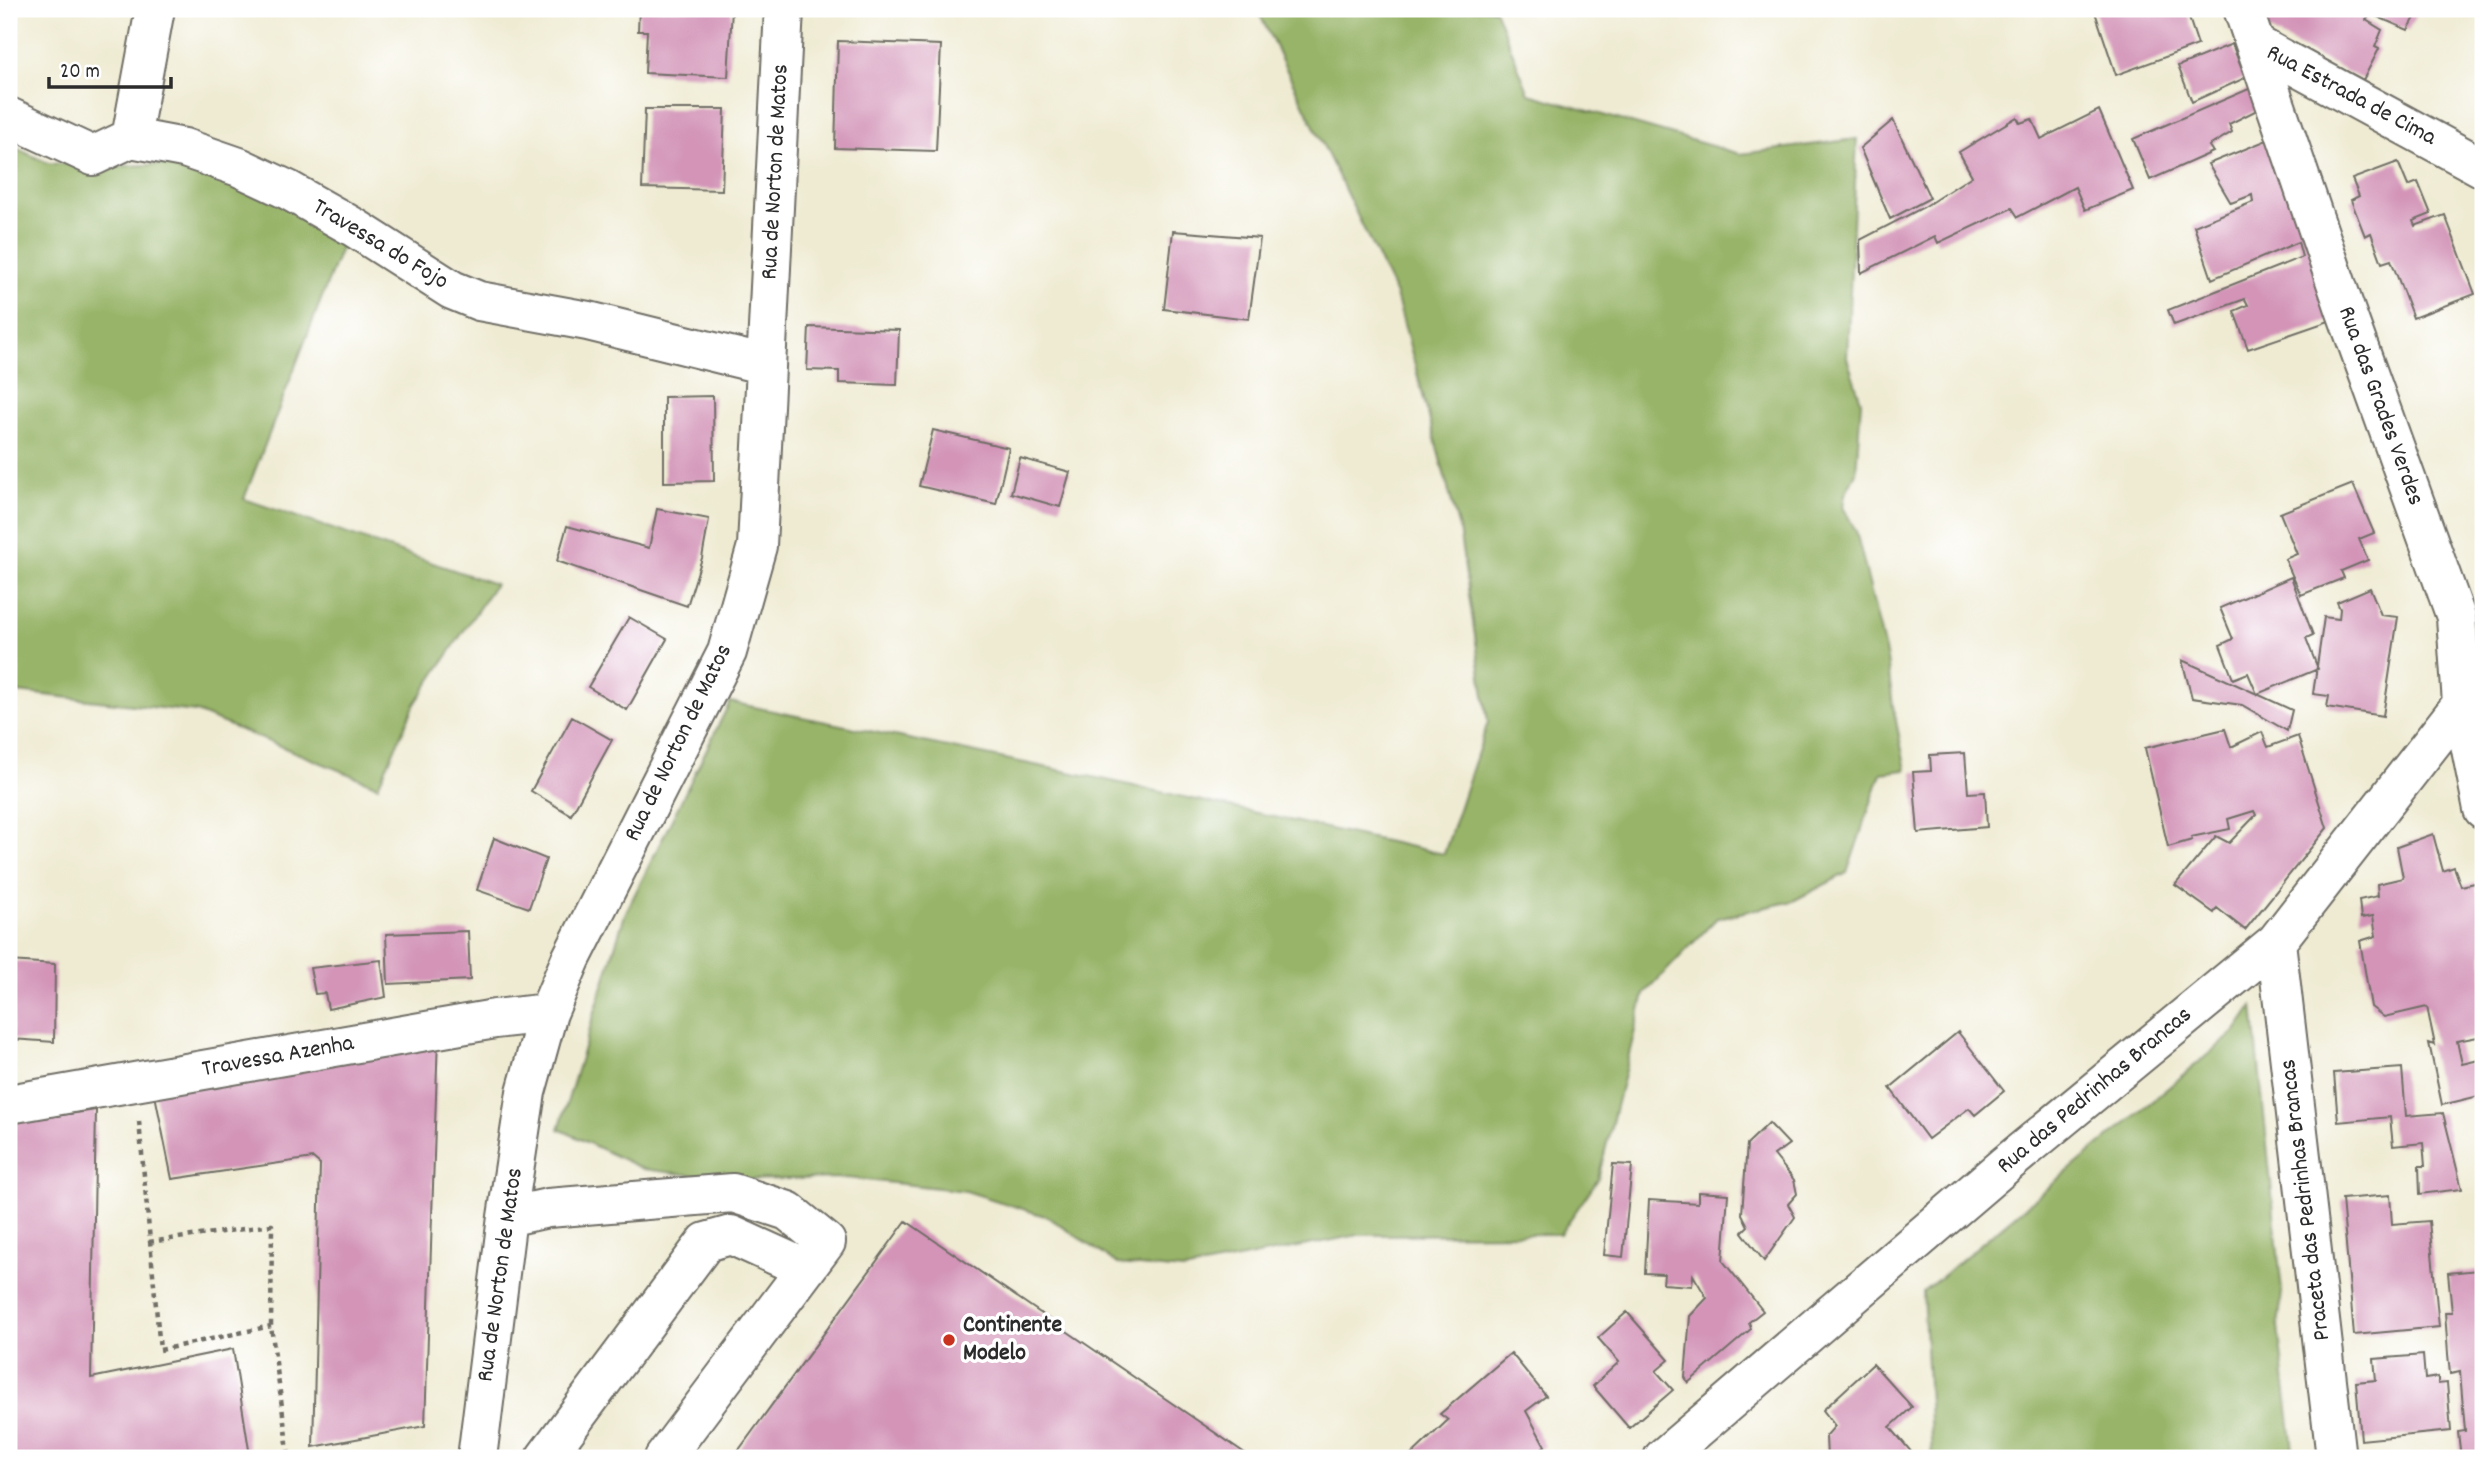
<svg xmlns="http://www.w3.org/2000/svg" width="2492" height="1467" font-family="Dekko,sans-serif">
<style>
.forest{fill:#97b467;stroke:#617049;stroke-width:2}
.building{fill:#d394b8}
.lines{fill:none;stroke-linecap:round;stroke-linejoin:round}
.minor-casing{stroke:#706e66;stroke-width:42}
.path{stroke:#706e66;stroke-width:4.5;stroke-dasharray:5 5;stroke-linecap:butt}
.minor{stroke:#fff;stroke-width:38}
.poi-dot{fill:#c8321e;stroke:#fff;stroke-width:2.5}
.labels{text-anchor:middle;dominant-baseline:central;stroke-width:7;stroke-linejoin:round;paint-order:stroke}
.street-label{font-size:24px;fill:#2b2b2b;stroke:#fff}
.poi-label{font-size:24px;font-weight:bold;fill:#2b2b2b;stroke:#fff;text-anchor:start}
</style>
<rect width="100%" height="100%" fill="#fff"/>
<filter id="ink" filterUnits="userSpaceOnUse"><feTurbulence type="fractalNoise" baseFrequency=".0143" numOctaves="2"/><feDisplacementMap in="SourceGraphic" scale="14" xChannelSelector="R" yChannelSelector="G"/><feConvolveMatrix kernelMatrix="1 2 1 2 8 2 1 2 1" color-interpolation-filters="sRGB"/></filter>
<filter id="wash" filterUnits="userSpaceOnUse"><feTurbulence type="fractalNoise" baseFrequency=".00686" numOctaves="4" result="noise"/><feDisplacementMap in="SourceGraphic" scale="28" xChannelSelector="R" yChannelSelector="G"/><feGaussianBlur stdDeviation="1.57" result="paint"/><feColorMatrix in="noise" values="0 0 0 0 0 0 0 0 0 0 0 0 0 0 0 0 0 1.4 0 .05"/><feComposite in="paint" operator="in"/></filter>
<g filter="url(#wash)">
<rect width="100%" height="100%" fill="#efebd3"/>
<path class="forest" d="M1257,9H1495L1529,94L1740,154L1857,139L1847,358L1861,401L1856,473L1845,494L1843,507L1856,531L1864,563L1887,659L1893,706L1906,770L1881,773L1847,873L1793,901L1717,918L1644,994L1598,1179L1560,1234L1358,1235L1183,1270L1118,1264L1048,1217L966,1191L847,1178L731,1180L643,1169L559,1129L625,914L730,702L1088,776L1444,854L1488,722L1459,529L1396,295Z
M9,145L48,163L108,167L164,164L229,173L348,230L244,499L495,584L415,704L378,786L196,712L9,691Z
M2253,1006L2282,1292L2278,1327L2294,1458H1932L1923,1292L2235,1032Z"/>
<g id="blocks">
<path class="building" d="M639,9H732L728,77L645,73L647,31H638Z
M2094,9H2186L2198,45L2116,75Z
M2257,9H2420L2408,30L2371,14L2366,20L2382,30L2375,47L2379,49L2363,80L2264,28Z
M838,41L941,45L936,151L835,148Z
M2232,44L2245,78L2192,102L2178,66Z
M2251,88L2259,109L2229,124L2232,132L2209,146L2213,152L2150,180L2133,139Z
M645,109H725L722,190L642,188Z
M2099,110L2133,190L2085,210L2075,187L2018,217L2012,208L1938,243L1935,236L1861,273L1860,240L1924,207L1972,176L1959,152L2017,117L2020,123L2032,119L2041,139Z
M1893,120L1930,198L1890,219L1860,148Z
M2272,138L2338,318L2248,349L2234,311L2248,305L2245,299L2174,325L2168,310L2302,257L2298,242L2212,279L2194,226L2253,202L2252,195L2231,203L2208,164Z
M2398,162L2408,186L2418,182L2431,214L2413,221L2415,226L2445,215L2475,294L2413,318L2391,260L2382,263L2371,233L2365,236L2351,200L2359,196L2352,179Z
M1173,231L1260,238L1249,319L1164,309Z
M809,327L899,330L897,385L839,383V371L807,370Z
M713,396L714,481L664,482V397Z
M933,430L1009,448L996,504L919,486Z
M1020,458L1070,472L1060,507L1011,493Z
M2353,484L2374,533L2359,539L2368,560L2341,571L2344,578L2301,595L2285,559L2297,554L2280,513Z
M657,509L709,519L702,558L687,606L557,561L567,526L649,548Z
M2291,577L2313,635L2306,638L2318,669L2257,694L2292,710L2287,731L2242,705L2192,698L2182,660L2257,694L2248,673L2233,679L2220,645L2233,639L2220,608Z
M2370,588L2381,615L2398,617L2383,716L2327,707L2329,696L2313,694L2324,617L2339,619L2340,609L2337,602Z
M629,617L667,639L627,710L588,687Z
M572,717L612,740L571,815L531,791Z
M2225,729L2231,747L2262,732L2268,747L2298,736L2327,828L2245,930L2217,908L2214,913L2175,885L2216,836L2229,843L2256,815L2254,811L2228,819L2230,829L2191,837L2192,840L2168,847L2145,748Z
M1965,753L1968,793L1985,792L1987,827L1918,833L1913,772L1931,771L1930,755Z
M2433,834L2443,871L2454,867L2461,886L2475,883L2483,917V1036L2457,1041L2462,1064L2483,1059V1095L2442,1105L2429,1043L2435,1045L2427,1007L2384,1017L2371,1007L2360,941L2376,936L2373,916L2361,918L2359,900L2378,896L2377,884L2403,878L2397,847Z
M494,838L546,859L529,908L477,890Z
M468,931L470,980L388,984L386,934Z
M381,960L386,997L328,1009L325,993L315,994L310,968Z
M9,961L55,964L54,1042L12,1039L13,996L9,995Z
M1958,1032L2004,1091L1975,1115L1969,1108L1928,1139L1890,1088Z
M438,1036L425,1426L313,1447L320,1164L313,1158L172,1179L154,1090Z
M2402,1068L2406,1116L2443,1113L2462,1189L2420,1194L2419,1166H2425L2423,1143L2393,1146L2390,1117L2338,1122L2334,1073Z
M96,1110L91,1378L233,1349L250,1456L241,1458H9V1123Z
M1769,1123L1789,1144L1774,1155L1794,1180L1797,1194L1788,1204L1795,1217L1764,1261L1742,1232L1748,1226L1742,1214L1747,1144Z
M1613,1164L1632,1165L1623,1257L1604,1255Z
M1698,1192L1728,1194L1723,1261L1763,1311L1749,1322L1751,1329L1688,1383L1685,1377L1690,1316L1707,1298L1693,1275L1692,1286L1663,1284L1664,1274L1645,1273L1649,1200L1698,1203Z
M2390,1195L2392,1224L2429,1221L2439,1327L2354,1335L2342,1199Z
M906,1221L1252,1458H733Z
M2478,1270L2480,1282L2483,1281V1458H2461L2458,1432L2465,1431L2460,1372L2450,1374L2448,1354L2445,1312H2452L2448,1273Z
M1627,1312L1669,1360L1656,1371L1673,1390L1629,1428L1593,1386L1619,1362L1598,1338Z
M1511,1353L1546,1396L1526,1411L1545,1446L1529,1458H1408L1448,1420L1440,1414Z
M2423,1355L2425,1379L2438,1377V1384L2447,1383L2451,1431L2361,1440L2356,1382L2376,1380L2374,1359Z
M1873,1364L1912,1407L1890,1427L1913,1454L1927,1453V1458H1827L1826,1436L1835,1426L1823,1410Z"/>
</g>
</g>
<g filter="url(#ink)">
<use href="#blocks" fill-opacity="0" stroke="#706e66" stroke-width="2"/>
<g class="lines">
<defs>
<path id="minor" d="M2243,9L2346,312L2456,617L2462,704L2483,809
M2255,44L2483,168
M9,117L93,156L131,138L184,148L239,167L288,190L355,228L452,290L479,301L588,321L766,365
M131,138L155,9
M2276,942L2336,1458
M9,1104L495,1019L548,1013
M507,1217L548,1208L733,1193L788,1211L826,1242L664,1458
M477,1458L507,1217L526,1092L548,1013L571,959L727,652L757,546L784,9
M545,1458L706,1242L731,1235L806,1269
M1663,1458L2004,1166L2276,942L2462,704L2483,681"/>
</defs>
<use href="#minor" class="minor-casing"/>
<path class="path" d="M139,1121L160,1350L271,1326
M149,1242L272,1225L271,1326L289,1458"/>
<use href="#minor" class="minor"/>
</g>
</g>
<circle class="poi-dot" cx="949" cy="1340" r="7"/>
<g class="labels">
<g class="street-label">
<text transform="translate(2351 96) rotate(28)">Rua Estrada de Cima</text>
<text transform="translate(776 172) rotate(-87)">Rua de Norton de Matos</text>
<text transform="translate(380 245) rotate(31)">Travessa do Fojo</text>
<text transform="translate(2380 406) rotate(70)">Rua das Grades Verdes</text>
<text transform="translate(679 743) rotate(-64)">Rua de Norton de Matos</text>
<text transform="translate(278 1057) rotate(-10)">Travessa Azenha</text>
<text transform="translate(2095 1091) rotate(-40)">Rua das Pedrinhas Brancas</text>
<text transform="translate(2306 1200) rotate(-97)">Praceta das Pedrinhas Brancas</text>
<text transform="translate(501 1275) rotate(-82)">Rua de Norton de Matos</text>
</g>
<g class="poi-label">
<text x="963" y="1326">Continente<tspan x="963" dy="28">Modelo</tspan></text>
</g>
</g>
<rect width="2492" height="1467" fill="none" stroke="#fff" stroke-width="35"/>
<path d="M49 77v10h122v-10" fill="none" stroke="#2b2b2b" stroke-width="3.5"/>
<text x="60" y="77" font-size="21" fill="#2b2b2b" stroke="#ffffff" stroke-width="5" paint-order="stroke">20 m</text>
</svg>
